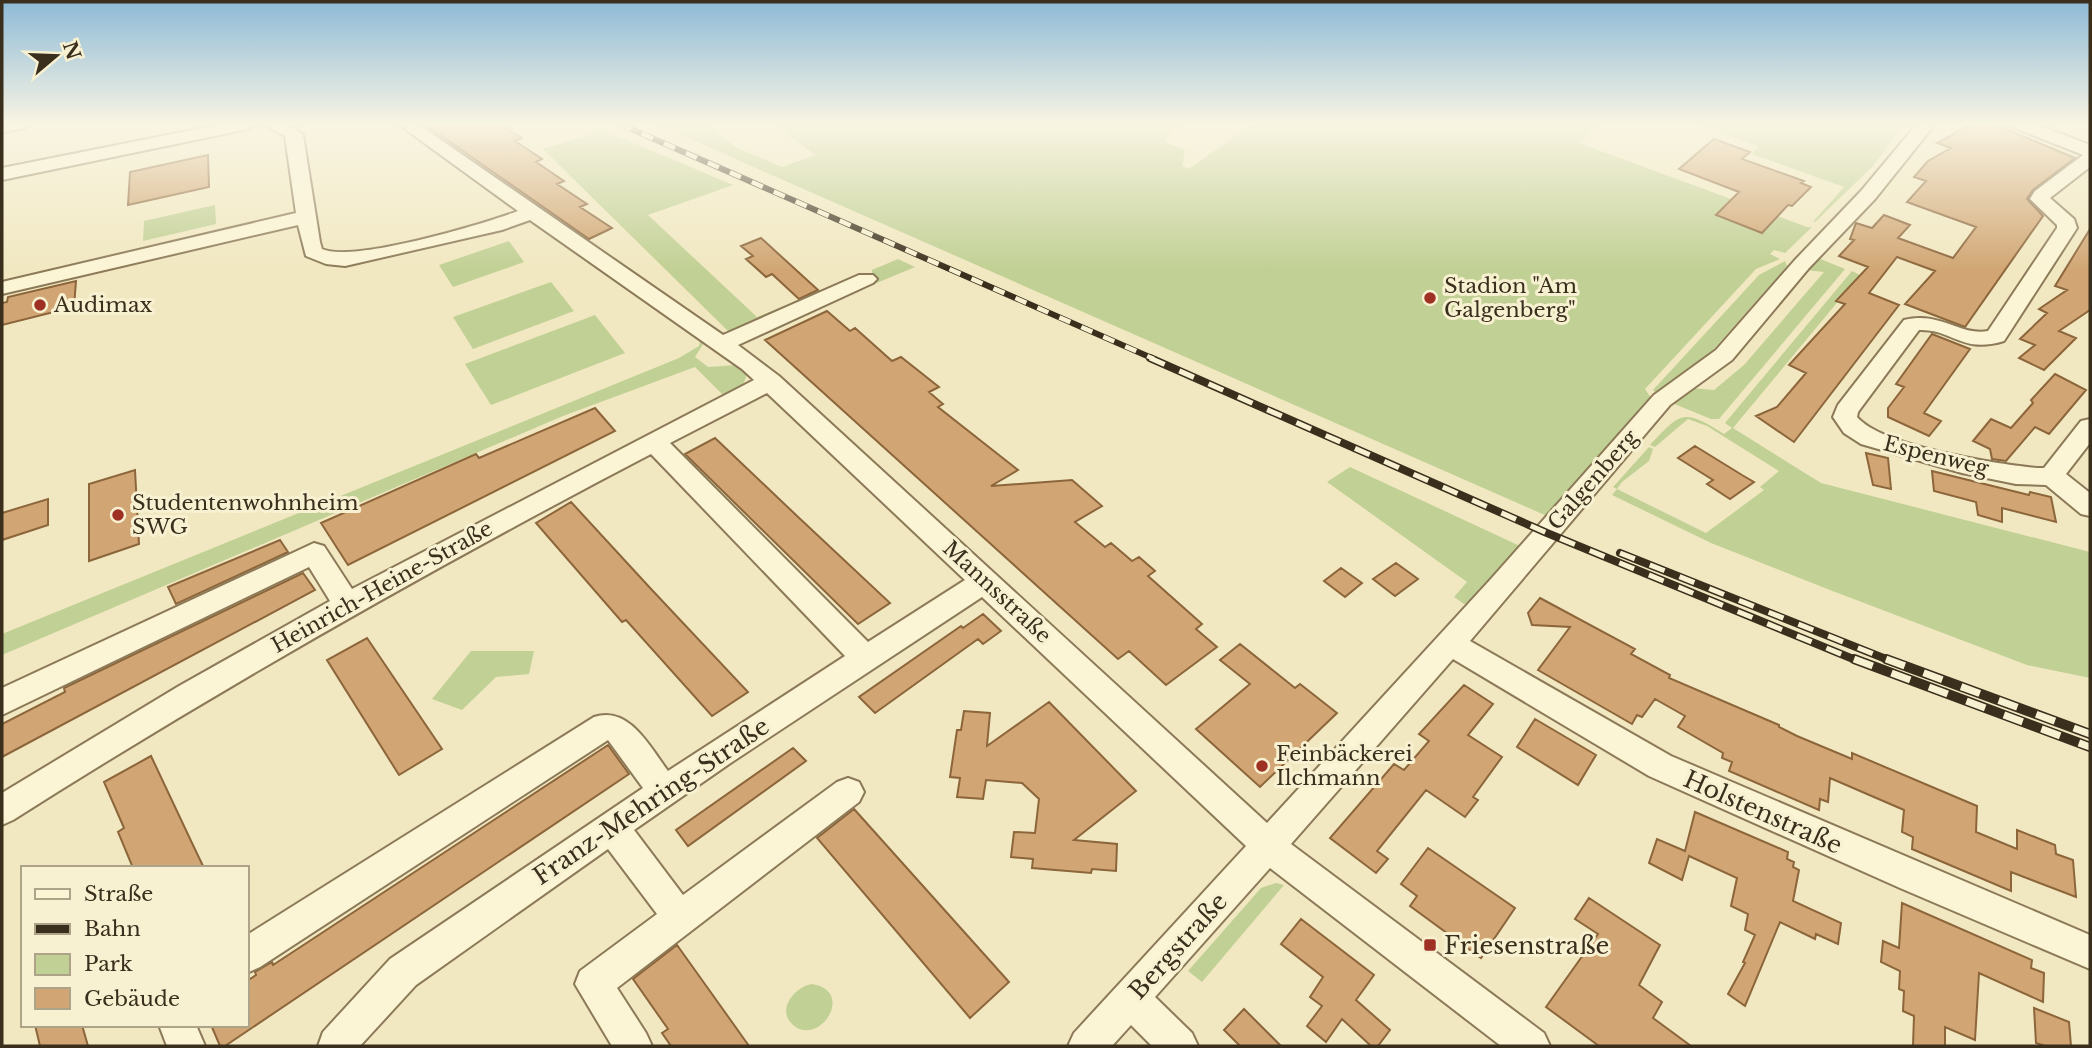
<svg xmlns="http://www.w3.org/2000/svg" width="2092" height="1048" font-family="'Libre Baskerville',serif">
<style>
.green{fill:#c1d094}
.building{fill:#d1a674;stroke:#8c653b;stroke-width:2}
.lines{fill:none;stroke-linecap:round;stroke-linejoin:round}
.minor-casing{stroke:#8b7957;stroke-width:4}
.minor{fill:#fbf4d5;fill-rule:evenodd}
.rail-far2-casing{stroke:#3a2e1c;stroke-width:6}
.rail-far1-casing{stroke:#3a2e1c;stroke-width:8}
.rail-casing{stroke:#3a2e1c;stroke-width:10}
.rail-far2{stroke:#f8f1d1;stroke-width:4.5;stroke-dasharray:12;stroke-linecap:butt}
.rail-far1{stroke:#f8f1d1;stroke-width:5;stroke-dasharray:16;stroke-linecap:butt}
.rail{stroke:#f8f1d1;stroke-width:7;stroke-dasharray:20;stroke-linecap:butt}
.poi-dot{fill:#9e3123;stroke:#f8f1d1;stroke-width:2.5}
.labels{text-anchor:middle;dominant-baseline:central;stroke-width:6;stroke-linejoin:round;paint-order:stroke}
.poi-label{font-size:21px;fill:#3a2e1c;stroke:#f8f1d1;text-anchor:start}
.street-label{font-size:21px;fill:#3a2e1c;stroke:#f8f1d1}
.near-street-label{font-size:24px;fill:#3a2e1c;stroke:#f8f1d1}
.near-poi-label{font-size:24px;fill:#3a2e1c;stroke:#f8f1d1;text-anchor:start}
</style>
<rect width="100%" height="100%" fill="#f1e8c1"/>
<path class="green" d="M656,124H706L737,148L782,167L815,155L773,124H1180L1164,142L1185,150L1182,166L1189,169L1253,124H1601L1579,143L1807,227H1812L1785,253L1774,250L1770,254L1780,259L1756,269L1645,389L1651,398L1547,516Z
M1695,124H1905L1872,167L1815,222H1813L1844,187L1752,154L1759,146Z
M603,130L733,185L648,215L757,317L785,306L788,307L732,333L728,331L543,149Z
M215,205L216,224L143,241L144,221Z
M509,241L524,262L453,287L439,265Z
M1818,258L1845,269L1719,419H1711L1672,403L1691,388L1714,390L1744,365L1824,272L1806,270Z
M898,259L915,267L819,307L872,277V270Z
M1785,261L1787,266L1712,351L1657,394L1653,390L1759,275Z
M1852,271L1860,275L1733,428L1821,483L2090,552V678L2027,665L1830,590L1711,543L1612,495L1617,489L1613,487L1649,447L1653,449L1649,461L1622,482L1617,489L1706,533L1764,490L1760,487L1779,471L1707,426L1688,419L1655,447L1650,445C1681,412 1683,408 1724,434L1732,428L1725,423Z
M551,282L574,311L473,349L453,317Z
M595,315L625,353L491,405L465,364Z
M701,338L705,341L695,357L708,367L736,365L746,371C748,385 735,391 725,397L695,367L563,416L2,655V634L679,358L699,346Z
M1350,467L1520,546L1470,603L1464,604L1454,597L1467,582L1327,482Z
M471,651H534L529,674L496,677L462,710L432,699Z
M1276,883L1284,885L1202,982L1188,971L1261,888Z
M811,984C857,990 819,1048 793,1025C776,1010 794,988 811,984Z"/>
<path class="building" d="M424,124H500L522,138L515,141L542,159L536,162L564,181L557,184L587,204L580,207L612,228L589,239Z
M1972,124H1994L2075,158L2033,190L2027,199L2043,216L1965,327L1905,304L1935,271L1897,257L1869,293L1899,305L1794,442L1756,416L1777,407L1806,373L1789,365L1845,304L1836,301L1868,267L1839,256L1854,240L1850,239L1856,223L1872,228L1884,215L1910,225L1898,238L1953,258L1976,227L1907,202L1926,181L1914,177L1928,161L1951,148L1937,143Z
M1714,139L1750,152L1742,159L1804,181L1801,183L1811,187L1792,206L1788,205L1762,233L1716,215L1739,192L1679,169Z
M208,155L209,187L128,205L130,172Z
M2090,229V310L2059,331L2076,338L2044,370L2019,358L2035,345L2020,339L2047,313L2039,309L2067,290L2055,286Z
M761,238L818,290L799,299L772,274L766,277L746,259L753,256L741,246Z
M76,281L74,307L2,325V303L7,302L8,297Z
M827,311L850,331L855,328L892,361L901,357L939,387L929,392L943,404L938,407L1018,470L991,486L1072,480L1102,506L1075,522L1105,547L1111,543L1132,561L1139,557L1155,571L1148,576L1202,624L1196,629L1217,647L1166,685L1129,651L1118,659L765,340Z
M1932,334L1970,349L1924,413L1941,421L1929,436L1888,417V408L1904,387L1896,384Z
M2055,374L2086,390L2049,434L2035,427L2006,461L1992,459L1990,449L1973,441L1991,419L2011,428L2033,403L2031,400Z
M595,408L615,431L348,565L321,523L476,454L479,458Z
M715,438L796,515L890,603L858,624L685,454Z
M1695,446L1742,475L1754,482L1730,499L1707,484L1713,480L1678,458Z
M1866,453L1888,458L1891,489L1873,485Z
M135,470L139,544L89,561V484Z
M1932,471L2029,495L2030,492L2051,497L2056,522L2002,508V522L1978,515L1976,502L1934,491Z
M48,499V525L2,540V513Z
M571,502L652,590L748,692L712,716L626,620L622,622L536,523Z
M280,540L288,552L176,604L168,587Z
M1396,563L1418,579L1395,596L1373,579Z
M1341,568L1362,583L1345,597L1324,581Z
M303,573L315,590L2,757V724L65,692L64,688Z
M1540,598L1635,649L1631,654L1670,675L1669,678L1779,725V727L1797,736L1852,759V753L1977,806L1976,832L2017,849V830L2055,845L2056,854L2073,860L2076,897L2011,872V891L1912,849L1913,837L1902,832L1904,810L1830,778L1828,802L1820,799L1819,810L1729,771L1732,762L1722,758L1723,753L1678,727L1685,716L1655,699L1642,717L1637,715L1632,724L1538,670L1570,627L1532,625L1528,613Z
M983,614L1001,631L983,644L978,639L875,713L859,697L961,626L963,628Z
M367,638L442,749L399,775L327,660Z
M1240,644L1295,688L1300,684L1337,713L1260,787L1196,729L1250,684L1220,660Z
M1464,685L1493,704L1468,735L1502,757L1473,797L1478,800L1465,817L1426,790L1377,851L1388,859L1376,873L1330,838L1394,764L1404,770L1429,741L1419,734Z
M1049,702L1136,791L1074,840L1117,844L1116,871L1092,869L1091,873L1032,868L1033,859L1011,857L1014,832L1035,833L1039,799L1022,783L986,780L983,799L957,797L960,778L950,777L957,730H961L964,711L990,713L987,746Z
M1535,719L1596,755L1578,785L1517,747Z
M608,745L629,774L225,1046H220L211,1025H247V981L256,975L255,972L272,962L273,965Z
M793,748L806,761L688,846L676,830Z
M151,756L192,843L204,868H133L118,832L124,828L104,782Z
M854,809L1009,982L970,1018L817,838Z
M1695,812L1788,852L1787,859L1794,862L1793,867L1799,870L1793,901L1841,923L1838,944L1816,934L1815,939L1780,922L1745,1006L1728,994L1745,963L1743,962L1755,935L1745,930L1748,914L1731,906L1737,878L1689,856L1682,880L1649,863L1657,839L1685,851Z
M1428,848L1515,908L1481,958L1410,906L1417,896L1401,884Z
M1589,898L1660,945L1639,985L1662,1002L1653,1018L1691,1046H1599L1546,1007L1598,934L1575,919Z
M1902,903L2032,960L2031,968L2044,973L2043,1002L1979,973L1975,1040L1945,1027V1046H1913L1914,1016L1903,1011L1904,991L1899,989L1900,971L1881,962L1883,941L1899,948Z
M1301,919L1374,975L1356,1000L1390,1030L1378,1046H1371L1342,1019L1326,1042L1307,1026L1322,1006L1310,997L1323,977L1281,944Z
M677,945L712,994L749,1046H671L662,1033L668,1029L633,979Z
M2034,1008L2069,1022L2071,1046H2045L2036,1043Z
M1244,1009L1281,1046H1240L1224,1030Z
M35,1025H82L88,1046H40Z"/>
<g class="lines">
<defs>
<path id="minor" d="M2,124H28L25,128L2,132Z
M223,124H257L248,129L2,180V168Z
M263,124H289L303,135L320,242L322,249C352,263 484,224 518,211L398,124H418L723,335L859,275H873L877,279L873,283L738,345L779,376L1267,823L1490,580L1654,395L1716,350L1795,260L1861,191L1917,124H1935L1875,199L1809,268L1732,360L1670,405L1470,641L1671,756L2090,935V969L1900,888L1649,776L1453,659L1291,844L1544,1033L1550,1046H1501L1270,868L1155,997L1192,1033L1198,1046H1152L1131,1025L1112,1046H1068L1074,1033L1246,846L982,597L729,764L634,830L683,895L837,782L848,778L859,782L864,792L859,802L617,988L646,1033L652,1046H612L575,984L580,971L657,914L608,849L416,985L360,1046H318L323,1032L390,959L643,788L608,740L260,967L247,973V935L594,717C629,705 650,747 668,771L845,656L651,454C433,568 221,688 13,820L2,825V793L179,686L330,601L309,567L2,715V688L314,543L324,546L352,589L754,380L742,369L530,220L502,230L345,266L326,264L306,256L298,225L2,294V282L296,213L285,136ZM767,393L965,580L868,642L670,443Z
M2012,124H2036L2090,145V167L2050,198L2074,219L2077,228L2004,341C1961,354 1953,329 1919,330L1858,412L1857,417C1883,447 1997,464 2037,468H2044L2081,421L2090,419V443L2066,474L2090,493V516L2081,514L2046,485L2016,484L1962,473L1861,444L1844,433L1833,417L1838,405L1904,320C1941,311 1959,336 1988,331L2057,228V225L2030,199L2035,191L2083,155L2015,128Z
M159,1025H196L205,1046H167Z"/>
</defs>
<use href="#minor" class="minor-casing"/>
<use href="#minor" class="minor"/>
<defs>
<path id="rail-far2" d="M620,124L1154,359"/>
<path id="rail-far1" d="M1150,358L1547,533L1858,661
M1620,553L1891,661"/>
<path id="rail" d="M1854,659L2090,747
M1886,659L2090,734"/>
</defs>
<use href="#rail-far2" class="rail-far2-casing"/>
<use href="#rail-far1" class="rail-far1-casing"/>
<use href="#rail" class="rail-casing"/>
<use href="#rail-far2" class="rail-far2"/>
<use href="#rail-far1" class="rail-far1"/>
<use href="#rail" class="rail"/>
</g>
<linearGradient id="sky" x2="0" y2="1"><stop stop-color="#8dbad7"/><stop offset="0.46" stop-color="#f9f5e3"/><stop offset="1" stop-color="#f9f5e3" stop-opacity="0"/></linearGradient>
<rect width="2092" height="270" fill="url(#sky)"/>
<g class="poi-dot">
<circle cx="1430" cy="298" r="7"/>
<circle cx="40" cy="305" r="7"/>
<circle cx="118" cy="515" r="7"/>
<circle cx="1262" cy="766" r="7"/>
<rect x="1423" y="938" width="14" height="14" rx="3.5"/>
</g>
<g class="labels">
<g class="poi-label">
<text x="1444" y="286">Stadion "Am<tspan x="1444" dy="24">Galgenberg"</tspan></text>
<text x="54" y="305">Audimax</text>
<text x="132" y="503">Studentenwohnheim<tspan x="132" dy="24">SWG</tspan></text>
<text x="1276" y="754">Feinbäckerei<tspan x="1276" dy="24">Ilchmann</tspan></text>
</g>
<g class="street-label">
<text transform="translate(1936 456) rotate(14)">Espenweg</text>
<text transform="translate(1593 480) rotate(-49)">Galgenberg</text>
<text transform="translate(382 587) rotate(-29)">Heinrich-Heine-Straße</text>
<text transform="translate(997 592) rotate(43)">Mannsstraße</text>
</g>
<g class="near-street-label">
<text transform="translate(651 801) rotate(-34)">Franz-Mehring-Straße</text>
<text transform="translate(1763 812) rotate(24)">Holstenstraße</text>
<text transform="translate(1178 946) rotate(-48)">Bergstraße</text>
</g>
<g class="near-poi-label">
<text x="1444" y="945">Friesenstraße</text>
</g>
</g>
<rect width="2092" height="1048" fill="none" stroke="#3a2e1c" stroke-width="7"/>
<rect x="21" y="866" width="228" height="161" fill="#f8f1d1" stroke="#aca389" stroke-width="2"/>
<rect x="35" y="889" width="35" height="10" fill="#fbf4d5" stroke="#aca389" stroke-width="2"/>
<text x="84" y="901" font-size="21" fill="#3a2e1c">Straße</text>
<rect x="35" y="924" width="35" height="10" fill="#3a2e1c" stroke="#aca389" stroke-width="2"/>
<text x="84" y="936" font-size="21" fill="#3a2e1c">Bahn</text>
<rect x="35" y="954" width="35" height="21" fill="#c1d094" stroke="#aca389" stroke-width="2"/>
<text x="84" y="971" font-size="21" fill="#3a2e1c">Park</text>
<rect x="35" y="988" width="35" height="21" fill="#d1a674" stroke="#aca389" stroke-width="2"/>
<text x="84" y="1006" font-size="21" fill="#3a2e1c">Gebäude</text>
<g transform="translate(56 56) rotate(71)" stroke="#f8f1d1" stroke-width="5" paint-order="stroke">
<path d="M0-5L12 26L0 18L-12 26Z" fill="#3a2e1c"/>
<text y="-10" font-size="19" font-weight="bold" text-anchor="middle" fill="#3a2e1c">N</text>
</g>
</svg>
